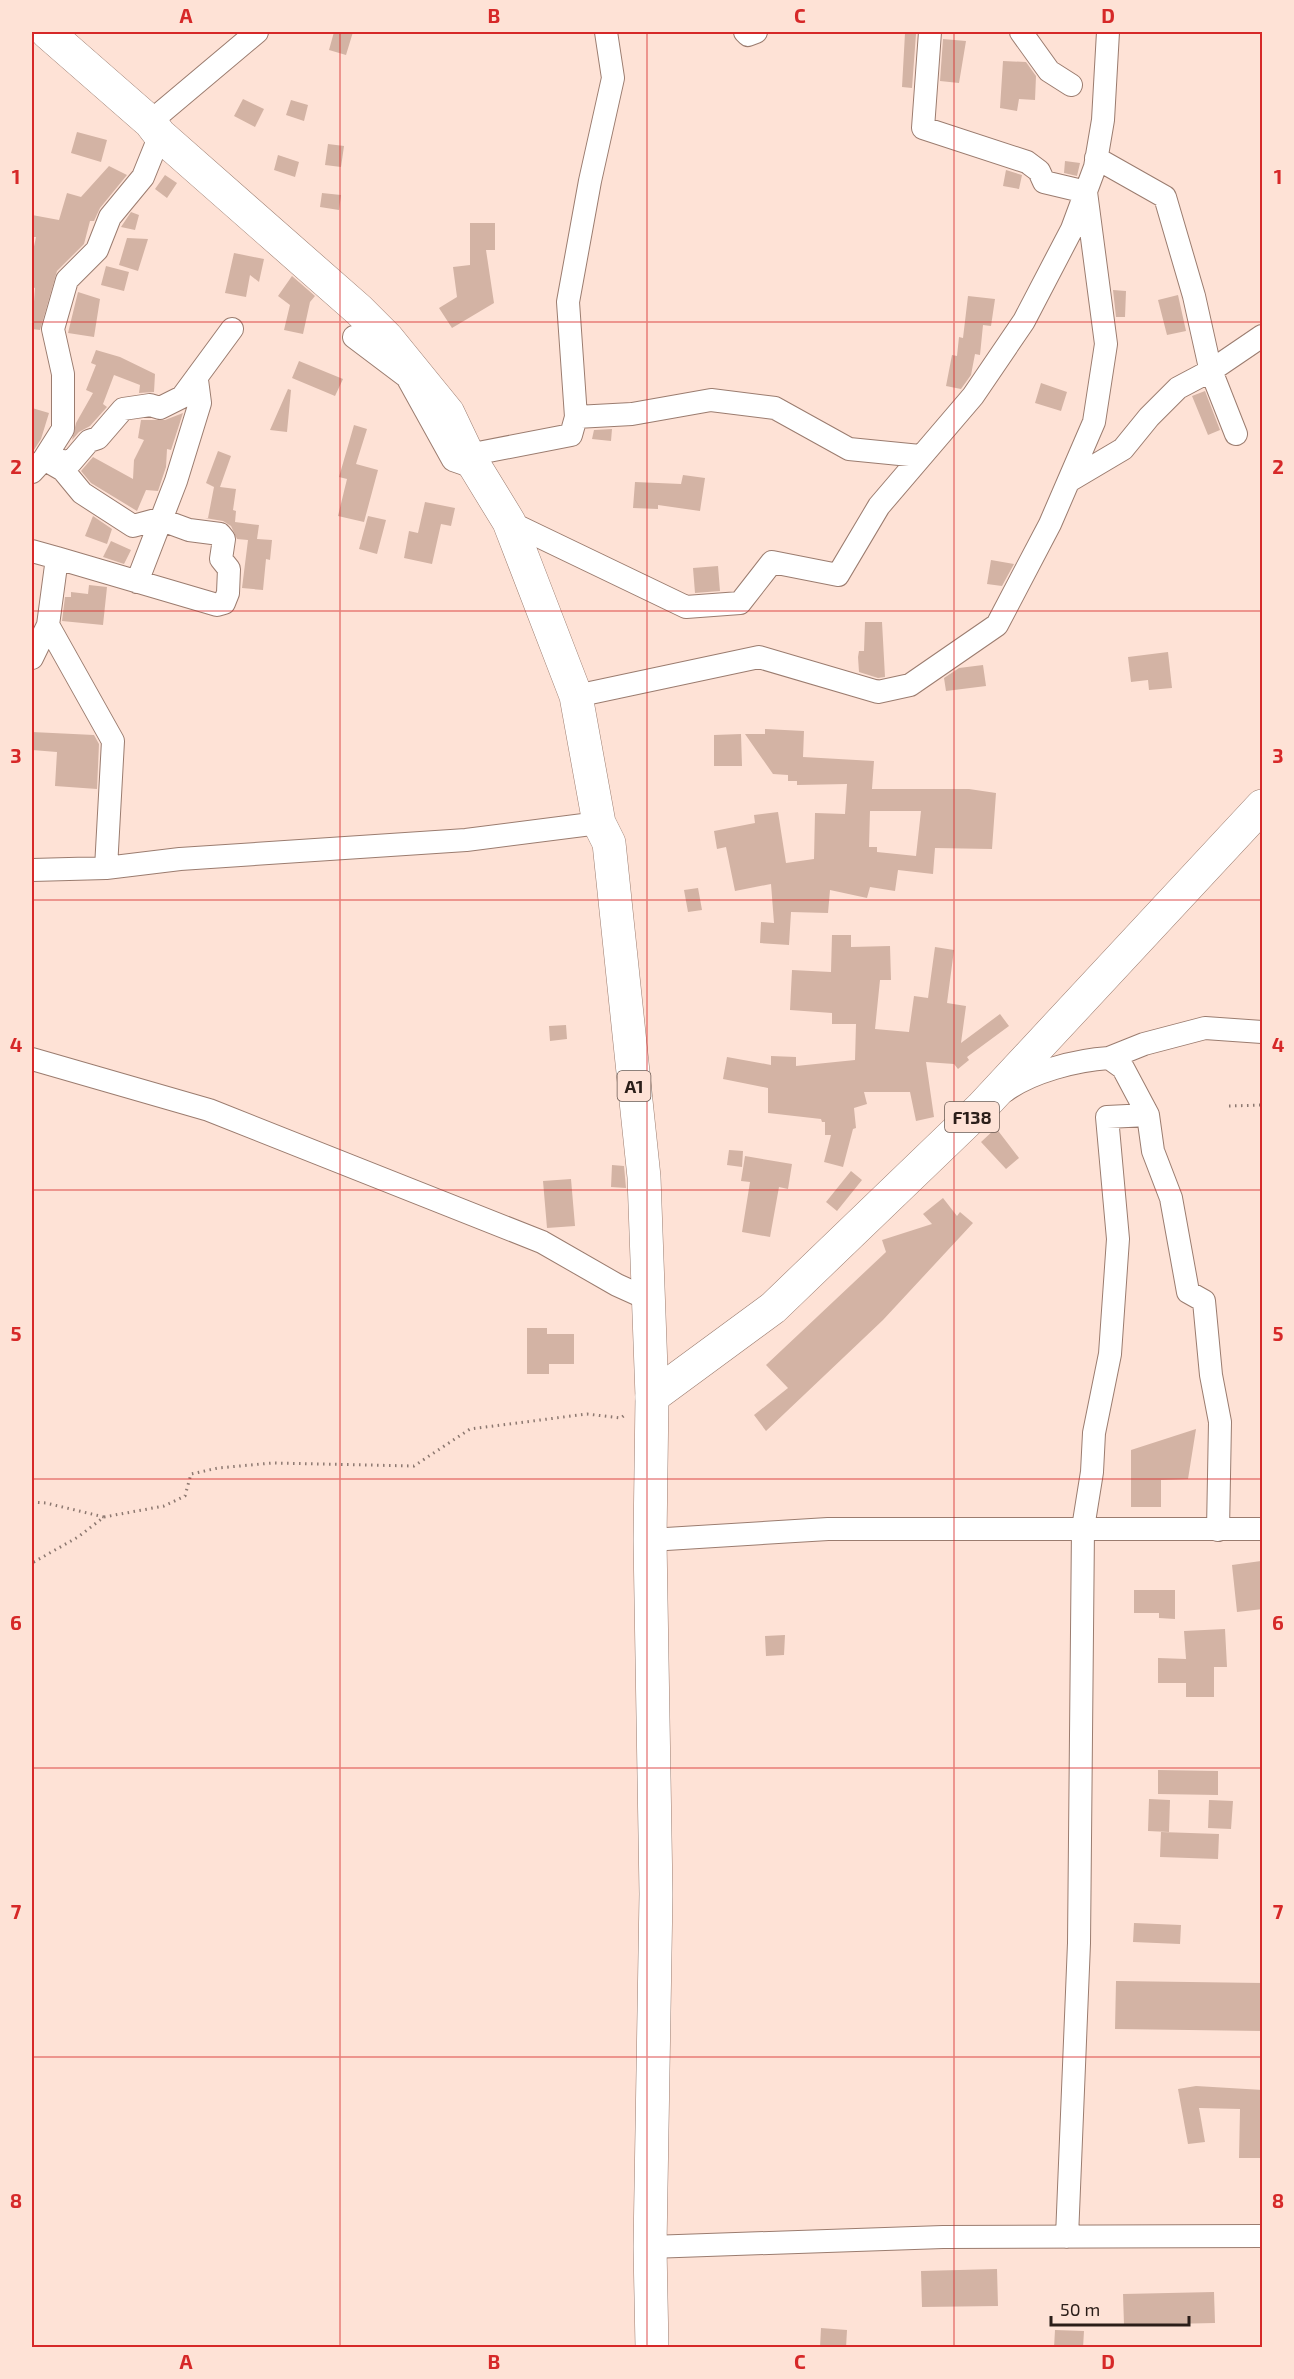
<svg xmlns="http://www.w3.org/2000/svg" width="1294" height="2379" font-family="'Exo 2',sans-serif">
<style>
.building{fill:#d3b3a4;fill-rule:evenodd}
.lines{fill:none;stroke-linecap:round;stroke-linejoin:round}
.minor-casing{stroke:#9b7c6f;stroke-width:24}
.primary-casing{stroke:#9b7c6f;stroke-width:34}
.trunk-casing{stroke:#9b7c6f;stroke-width:34}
.path{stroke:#8c7870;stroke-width:3;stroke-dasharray:1.5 4.5;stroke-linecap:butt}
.minor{stroke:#fff;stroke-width:22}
.primary{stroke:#fff;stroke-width:33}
.trunk{stroke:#fff;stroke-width:33}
.grid{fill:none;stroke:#d62828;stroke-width:1.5;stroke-opacity:0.55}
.labels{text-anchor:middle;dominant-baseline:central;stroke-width:5;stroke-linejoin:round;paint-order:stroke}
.shield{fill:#fee2d6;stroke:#6a5952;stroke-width:1.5}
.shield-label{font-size:18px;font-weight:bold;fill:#2b1e19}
.neatline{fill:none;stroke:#d62828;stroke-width:2}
.grid-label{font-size:20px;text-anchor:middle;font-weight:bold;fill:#d62828}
</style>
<rect width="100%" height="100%" fill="#fee2d6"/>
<path class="building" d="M334,32H353L346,55L329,50Z
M905,33L916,34L912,88L902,87Z
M943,39L966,41L959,83L940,81Z
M1003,61L1026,62L1036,76L1035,100L1019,99L1017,111L1000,108Z
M243,99L264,109L255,127L234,116Z
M291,100L308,105L304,121L286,115Z
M77,132L107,140L101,162L71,153Z
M328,144L344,146L341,167L325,165Z
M278,155L299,162L295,177L274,170Z
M1065,161L1080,163L1077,176L1064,173Z
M109,166L127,175L100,208L94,221H90L84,244L57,271L40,330L32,329L35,288L32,287V256L36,237H32V215L59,220L67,193L81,197Z
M1006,170L1022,175L1019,189L1003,186Z
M165,175L177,183L167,198L155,189Z
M322,193L341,195L339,210L320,207Z
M131,212L139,215L135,230L121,227Z
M470,223H495V250H486L494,303L452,328L439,308L457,297L453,267L470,265Z
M127,238L148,239L138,271L119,265Z
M234,253L264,259L259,282L250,275L246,297L225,293Z
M106,266L129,272L124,291L101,285Z
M292,276L315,296L310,302L303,334L284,330L290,305L278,296Z
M1113,290L1126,291L1125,317H1116Z
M78,292L100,299L94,337L68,333Z
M1178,295L1186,331L1167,335L1158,300Z
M968,296L995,299L991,326L983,325L980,355L975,354L971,375L961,389L946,386L952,355L957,356L959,337L963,338Z
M96,350L120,357L155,374L154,392L139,393L140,385L114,375L103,404L107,407L90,426L79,432L72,440L76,423L93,393L86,390L96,365L91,363Z
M299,361L343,379L335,396L292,378Z
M1041,383L1067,392L1061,411L1035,403Z
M288,389L291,390L287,432L270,430Z
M1205,391L1220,430L1208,435L1192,396Z
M32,408L49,413L41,439L32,453Z
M183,413L171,450L167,449L166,467L158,491L146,490L137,511L91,483L81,471L93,457L133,479L134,460L144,440L138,438L141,420H165Z
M354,425L367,429L356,464L378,470L364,522L338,516L347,479L339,477Z
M612,429L611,441L592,439L594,430Z
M218,451L231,456L220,487L236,489L233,510L236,511L235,522L259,525L257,539L272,540L270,560L266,559L263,590L242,588L248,540L237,539L231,526L223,521L205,518H208L214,487L206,483Z
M683,475L705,478L700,511L658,505V509L633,508L635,482L681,484Z
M425,502L455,508L451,526L441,524L432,564L404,558L409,531L418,533Z
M93,516L112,529L107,544L85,536Z
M368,516L386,520L377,554L359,549Z
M111,541L131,550L124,564L103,557Z
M991,560L1014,564L1002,586L987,584Z
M718,566L720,591L695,593L693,568Z
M89,585L107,587L103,625L62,621L65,597H71V592L88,594Z
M865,622H882L885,677L878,678L859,672L858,657L859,651H864Z
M1168,652L1172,688L1149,690L1148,680L1131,682L1128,657Z
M983,665L986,686L946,691L944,678L959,668Z
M765,729L804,731L803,757L874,761L872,789H969L996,793L992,849L935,848L933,874L898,870L895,891L870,887L867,898L830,890L828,913L791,912L789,945L760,943L761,922L774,923L771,884L735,891L726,847L717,849L714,831L755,823L754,815L778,812L786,863L814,859L815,813L845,814L847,784L797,785V781H788V775L773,774L745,734H765ZM870,811H921L916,856L877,852V847H869Z
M32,732L94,735L99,744L97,789L55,786L57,752L32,750Z
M741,734L742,766H714V735Z
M698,888L702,910L688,912L684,890Z
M832,935H851V947L890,946L891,980H880L875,1029L909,1032L914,996L928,998L935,947L954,950L947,1003L966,1006L961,1043L1000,1014L1009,1026L967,1057L969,1060L958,1069L954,1064L926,1062L934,1117L916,1121L910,1092H864L867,1104L854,1108L856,1128L853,1129L843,1167L824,1162L831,1135H825V1122H822L821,1119L768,1113V1088L723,1079L727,1057L771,1065V1056L796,1057V1066L855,1060L856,1024H832V1013L790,1010L792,970L831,972Z
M566,1025L567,1039L550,1041L549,1026Z
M996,1128L1019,1158L1006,1169L981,1142Z
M729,1150L743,1151L742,1167L727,1165Z
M745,1156L792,1164L788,1189L779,1187L770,1237L742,1232L750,1182L741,1181Z
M612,1165L624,1166L626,1188L611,1187Z
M851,1171L862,1180L837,1211L826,1202Z
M571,1179L575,1226L547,1228L543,1181Z
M943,1198L957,1216L960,1212L973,1223L883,1320L766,1431L754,1415L788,1388L766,1365L886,1252L882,1240L932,1224L923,1214Z
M527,1328H547V1334H574V1364H549V1374H527Z
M1196,1429L1188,1479L1161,1480V1507H1131V1450Z
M1261,1561L1263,1609L1237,1612L1232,1565Z
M1134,1590H1175V1619L1159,1618V1613H1134Z
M1225,1629L1227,1667H1214V1697H1186V1683H1158V1658L1186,1659L1184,1631Z
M785,1635L784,1655L766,1656L765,1636Z
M1158,1770L1218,1771V1795L1158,1794Z
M1149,1799L1170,1800L1169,1832L1148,1831Z
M1209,1800L1233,1801L1231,1829L1208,1828Z
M1161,1832L1219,1834L1218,1859L1160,1857Z
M1134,1923L1181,1925L1180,1944L1133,1942Z
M1116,1981L1263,1983V2031L1115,2029Z
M1196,2086L1263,2090V2158H1239L1240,2109L1199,2108L1205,2142L1188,2144L1178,2089Z
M997,2269L998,2306L922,2307L921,2271Z
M1214,2292L1215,2323L1124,2325L1123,2294Z
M821,2328L847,2330L846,2348H820Z
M1055,2330L1084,2331L1083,2348H1054Z"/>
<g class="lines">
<defs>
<path id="minor" d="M745,32L748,35L756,32
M1021,32L1049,71L1071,85
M150,122L257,32
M160,135L143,177L110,217L97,250L67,280L53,329L63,374V429L44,459L63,470L82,493L133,526L159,519L189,530L220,534L224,539L221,559L229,569L228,593L224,603L217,605L57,558L48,625L113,741L106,868L180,859L466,840L599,823
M1096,158L1165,197L1194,296L1210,368L1236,434
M354,337L407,377L453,460L479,469L468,455L571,435L576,417L632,414L711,400L775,408L849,449L920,456
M576,417L568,302L590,181L613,78L606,32
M32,472L44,459L71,462L89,441L98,438L123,409L150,405L160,408L182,397L232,329
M1069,481L1123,449L1149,417L1178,388L1212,370L1262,336
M509,522L686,607L740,603L772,562L838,575L879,506L973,396L1024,321L1072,229L1095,167L1103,120L1108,32
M32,551L57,558
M137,582L176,481L200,403L197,380
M32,658L48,625
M576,696L759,657L878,692L910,685L997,625L1050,524L1094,422L1106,344L1086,192L1044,182L1039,171L1027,162L923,128L930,32
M32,870L106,868
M1109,1058L1144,1044L1205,1028L1262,1032
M32,1059L209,1110L542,1242L617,1285L648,1299
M1005,1091C1031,1072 1076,1060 1109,1058L1123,1068L1148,1115L1107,1117L1118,1239L1110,1354L1094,1433L1092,1472L1083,1528L1079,1943L1067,2237
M1148,1115L1153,1151L1171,1198L1188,1292L1204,1301L1211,1375L1220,1422L1218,1530
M650,1540L828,1529H1262
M650,2247L943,2237L1262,2236"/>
<path id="primary" d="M652,1397L773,1308L981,1108L1262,806"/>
<path id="trunk" d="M47,32L150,122L160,135L359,310L387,338L448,413L468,455L509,522L576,696L599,823L609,843L644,1177L652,1397L650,1540L656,1894L650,2247L652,2348"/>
</defs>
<use href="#minor" class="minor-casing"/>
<use href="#primary" class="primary-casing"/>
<use href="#trunk" class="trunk-casing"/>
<path class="path" d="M1229,1106L1262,1105
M32,1502L46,1503L104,1517L78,1537L32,1563
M104,1517L164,1506L185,1496L191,1474L218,1468L272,1463L414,1466L470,1429L587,1414L621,1418L626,1414"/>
<use href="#minor" class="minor"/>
<use href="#primary" class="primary"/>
<use href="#trunk" class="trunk"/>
</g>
<path class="grid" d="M340,32V2348M647,32V2348M954,32V2348M32,322H1262M32,611H1262M32,900H1262M32,1190H1262M32,1479H1262M32,1768H1262M32,2057H1262"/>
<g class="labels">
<g class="shield">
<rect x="617.5" y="1071" width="33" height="30" rx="4.5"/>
<rect x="945" y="1102" width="54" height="30" rx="4.5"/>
</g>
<g class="shield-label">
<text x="634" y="1086">A1</text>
<text x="972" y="1117">F138</text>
</g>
</g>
<rect width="1294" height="2379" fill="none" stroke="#fee2d6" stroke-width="66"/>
<path d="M1051 2316v9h138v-9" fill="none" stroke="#2b1e19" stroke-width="3"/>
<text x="1060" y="2316" font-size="18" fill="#2b1e19" stroke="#fee2d6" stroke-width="4.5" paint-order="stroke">50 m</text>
<rect x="33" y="33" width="1228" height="2313" class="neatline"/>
<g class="grid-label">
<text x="186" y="23">A</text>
<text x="494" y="23">B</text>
<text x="800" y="23">C</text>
<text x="1108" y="23">D</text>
<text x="16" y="184">1</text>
<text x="1278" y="184">1</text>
<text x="16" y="474">2</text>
<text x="1278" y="474">2</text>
<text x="16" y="763">3</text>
<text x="1278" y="763">3</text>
<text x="16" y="1052">4</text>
<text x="1278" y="1052">4</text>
<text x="16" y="1341">5</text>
<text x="1278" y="1341">5</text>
<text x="16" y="1630">6</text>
<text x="1278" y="1630">6</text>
<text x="16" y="1919">7</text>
<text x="1278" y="1919">7</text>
<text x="16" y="2208">8</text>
<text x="1278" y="2208">8</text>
<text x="186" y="2369">A</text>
<text x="494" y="2369">B</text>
<text x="800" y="2369">C</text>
<text x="1108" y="2369">D</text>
</g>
</svg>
